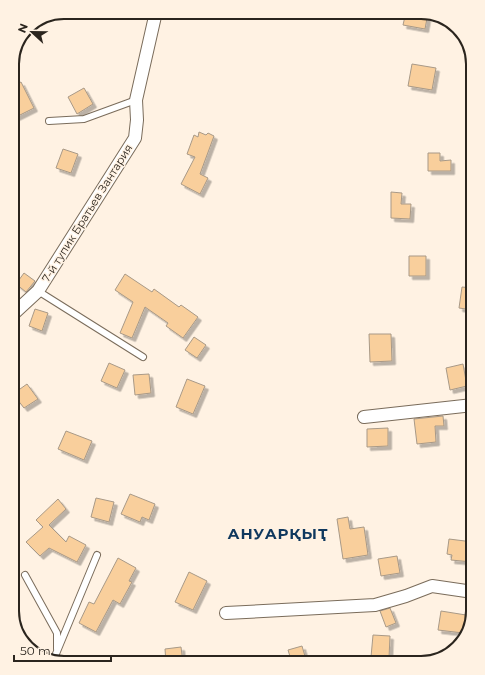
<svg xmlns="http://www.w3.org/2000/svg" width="485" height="675" font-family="Montserrat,sans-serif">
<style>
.building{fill:#f9cf9c;stroke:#a89987;filter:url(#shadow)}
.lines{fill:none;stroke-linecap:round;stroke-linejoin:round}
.service-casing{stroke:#7a6c5b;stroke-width:8}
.minor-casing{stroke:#7a6c5b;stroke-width:14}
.service{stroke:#fff;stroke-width:6}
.minor{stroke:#fff;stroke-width:12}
.labels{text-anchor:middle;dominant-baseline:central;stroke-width:3;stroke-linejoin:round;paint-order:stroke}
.street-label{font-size:11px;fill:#2b251e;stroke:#fff2e3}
.district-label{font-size:15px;font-weight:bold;letter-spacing:1px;fill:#0f385e;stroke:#fff2e3}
.rim{fill:none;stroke:#2b251e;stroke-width:2}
</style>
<defs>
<filter id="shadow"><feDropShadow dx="3.5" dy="3.5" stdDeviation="0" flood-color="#0004"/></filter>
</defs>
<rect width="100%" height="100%" fill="#fff2e3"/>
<path class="building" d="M406,12L428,13L425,29L403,25Z
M412,64L436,68L432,90L408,86Z
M21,82L34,108L16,117L12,108V86Z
M84,88L93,104L77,114L68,97Z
M199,132L206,135L208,133L214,136L200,174L208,178L200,194L181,184L195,157L187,154L194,135L198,137Z
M63,149L78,154L71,173L56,168Z
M428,153H440V161L451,160V171H428Z
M391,192L402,193L401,204H411L410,219L391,218Z
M409,256H426V276H409Z
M24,273L35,281L26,292L16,284Z
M125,274L152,292L154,289L179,307L181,305L198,317L183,338L166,326L168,323L145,307L132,338L120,333L133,302L115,290Z
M462,287L473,288V310L459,308Z
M35,309L48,313L42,331L29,326Z
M369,334H391L392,361L370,362Z
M194,337L206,345L197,358L185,350Z
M109,363L125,370L117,388L101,381Z
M463,364L467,386L450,390L446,368Z
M149,374L151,393L135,395L133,375Z
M187,379L205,386L193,414L176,407Z
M27,384L38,399L24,408L13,394Z
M443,416L444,426H435L436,442L417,444L414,419Z
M388,428V446L367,447V429Z
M66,431L92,441L84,460L58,449Z
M130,494L155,504L149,520L142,517L140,522L121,514Z
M96,498L114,502L109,522L91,517Z
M58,499L66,509L49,525L66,542L69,536L86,545L77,562L49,548L40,556L26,542L43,527L36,520Z
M348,517L350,529L364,527L368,555L343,559L337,519Z
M449,539L473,542L472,562L451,560L452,555L447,554Z
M397,556L400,573L381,576L378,559Z
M118,558L136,568L129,581L132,582L120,604L113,600L96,632L79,623L89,602L94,604Z
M189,572L207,581L193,610L175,602Z
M390,608L396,623L386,627L380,611Z
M441,611L466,615L463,633L438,630Z
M373,635L390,636L389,658L371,657Z
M302,646L307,663H292L288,650Z
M181,647L183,663H166L165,649Z"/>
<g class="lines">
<defs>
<path id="service" d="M49,121L84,119L136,100
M38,291L143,357
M25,575L57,633V649
M53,661L97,555"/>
<path id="minor" d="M12,315L38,291L135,138L137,120L136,100L156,12
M364,417L473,405
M226,613L375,605L406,596L432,586L473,592"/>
</defs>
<use href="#service" class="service-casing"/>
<use href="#minor" class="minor-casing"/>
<use href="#service" class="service"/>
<use href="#minor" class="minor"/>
</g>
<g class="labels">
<g class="street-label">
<text transform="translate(87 213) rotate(-58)">7-й тупик Братьев Зантария</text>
</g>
<g class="district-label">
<text x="278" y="533">АНУАРҚЫҬ</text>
</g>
</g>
<path d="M0 0H485V675H0ZM64 19H421A45 45 0 0 1 466 64V611A45 45 0 0 1 421 656H64A45 45 0 0 1 19 611V64A45 45 0 0 1 64 19Z" fill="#fff2e3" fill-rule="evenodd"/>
<path class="rim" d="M64 19H421A45 45 0 0 1 466 64V611A45 45 0 0 1 421 656H64A45 45 0 0 1 19 611V64A45 45 0 0 1 64 19Z"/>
<g transform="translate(32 32) rotate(292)" stroke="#fff2e3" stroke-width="3" paint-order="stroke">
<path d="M0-3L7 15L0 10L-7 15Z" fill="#2b251e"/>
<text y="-6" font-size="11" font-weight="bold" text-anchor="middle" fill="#2b251e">N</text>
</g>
<path d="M14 655v6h97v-6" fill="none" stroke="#2b251e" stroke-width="2"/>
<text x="20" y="655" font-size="12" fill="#2b251e" stroke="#fff2e3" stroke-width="3" paint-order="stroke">50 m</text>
</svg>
